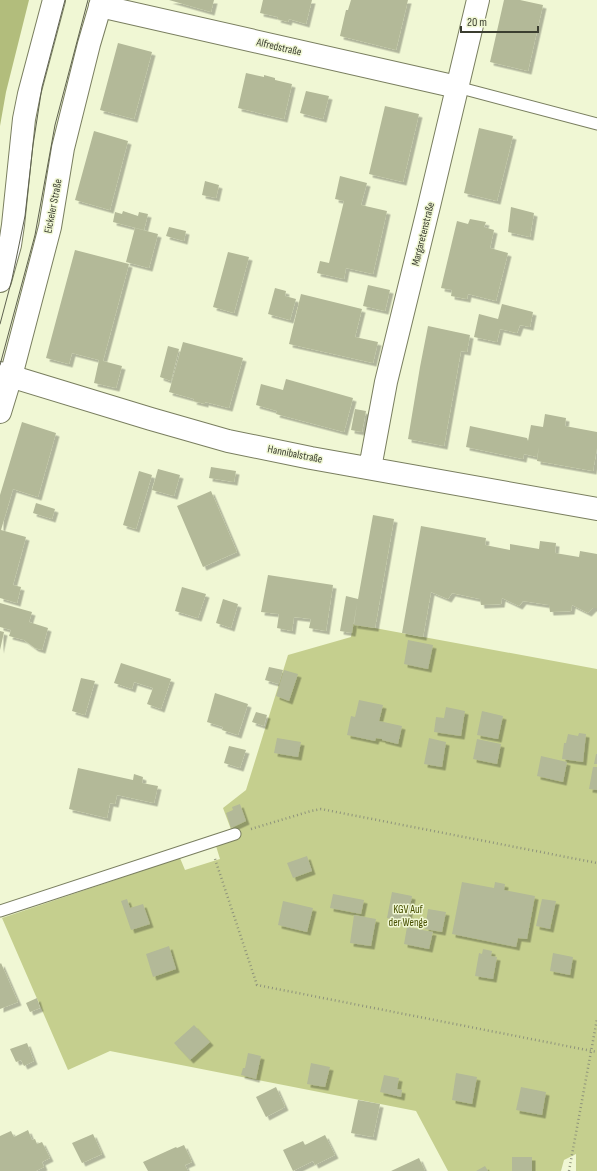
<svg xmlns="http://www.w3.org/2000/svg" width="597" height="1171" font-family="'Sofia Sans Condensed',sans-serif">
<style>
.green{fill:#c5cf8e}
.forest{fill:#b2bd7c}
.building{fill:#b3b998;filter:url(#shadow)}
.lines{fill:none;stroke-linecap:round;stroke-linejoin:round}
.service-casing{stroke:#797e5f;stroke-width:13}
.minor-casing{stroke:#797e5f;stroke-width:24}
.tertiary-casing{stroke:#797e5f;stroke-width:24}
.path{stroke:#8e937b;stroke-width:2.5;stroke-dasharray:1 3;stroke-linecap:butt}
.service{stroke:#fff;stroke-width:11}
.minor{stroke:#fff;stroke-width:22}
.tertiary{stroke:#fff;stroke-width:22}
.tram{stroke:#5e614f;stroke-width:1}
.labels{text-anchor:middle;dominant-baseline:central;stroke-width:3;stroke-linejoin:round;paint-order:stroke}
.street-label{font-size:11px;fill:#3b3e30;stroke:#f0f7d4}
.park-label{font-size:11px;fill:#474f00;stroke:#f0f7d4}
</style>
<defs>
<filter id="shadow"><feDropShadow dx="3.5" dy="3.5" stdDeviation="0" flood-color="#0004"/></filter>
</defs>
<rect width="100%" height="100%" fill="#f0f7d4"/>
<path class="green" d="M353,624L597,669V1171H576V1154L564,1160L561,1171H448L416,1111L110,1051L68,1070L2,918L180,858L185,870L220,859L216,846L235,840L223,808L246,790L288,655L351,637Z"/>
<path class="forest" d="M0,0H29L6,92L0,126Z"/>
<path class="building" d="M169,0H214L211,12Z
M263,0H312L306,24L289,19L288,22L277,19L278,17L260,13Z
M351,0H408L396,50L340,36L346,10H348Z
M504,0H520L543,5L528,71L490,62Z
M118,43L152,52L134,119L100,110Z
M246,73L264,77V75L275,78V80L292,84L284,119L238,108Z
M306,91L329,96L323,119L300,113Z
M385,106L419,114L403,182L369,174Z
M479,128L513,136L497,201L464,193Z
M94,131L128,141L110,210L75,200Z
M340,176L367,183L361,205L387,211L373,274L346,268L344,279L317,273L320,261L329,263L344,201L335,199Z
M205,181L219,185L216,198L202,195Z
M511,207L534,213L530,237L508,232Z
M123,211L138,216L139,212L148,214L144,230L113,222L115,212L122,214Z
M470,219L486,222L484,227L494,230L490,248L508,253L496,301L468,294L467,299L451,296L452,290L441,288L457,221L468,224Z
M169,227L186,231L184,241L166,236Z
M135,228L158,234L149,268L126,262Z
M75,250L129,264L103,361L122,366L116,388L94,383L99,360L72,353L69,364L46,358Z
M228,252L249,257L234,313L213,307Z
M368,285L390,290L385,311L363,306Z
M275,288L286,291L285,296L296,299L290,320L268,314Z
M301,294L362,309L355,337L378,342L373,363L289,344Z
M502,304L533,312L530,327L520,325L517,333L500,329L497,342L474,337L479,314L498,319Z
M428,326L470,335L467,352L461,351L444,446L408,439L420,367Z
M183,342L243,358L229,408L205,402V404L193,401L194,399L169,392Z
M168,346L179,349L171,381L160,377Z
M286,379L353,398L344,432L276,414L277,411L256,405L261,384L283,390Z
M355,409L366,411L362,432L351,430Z
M545,414L566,418L565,426L597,432V448L593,471L537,461L539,447L537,457L524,454L523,459L466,447L470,426L527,438L528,441L531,425L543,427Z
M22,422L56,433L38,497L13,489L1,530L26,537L13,585L21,587L17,603L0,598V495Z
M211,467L236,471L234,482L209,478Z
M158,469L180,475L174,496L152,490Z
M139,471L152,475L136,529L123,525Z
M211,491L237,552L203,567L177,506Z
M36,503L55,509L52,519L33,513Z
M373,515L394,519L375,628L354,625L357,603L352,633L340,631L346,596L358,599Z
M421,526L486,538L485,545L510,550V544L539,549L540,541L556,543L555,553L579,557L580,551L597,554V608H593L588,613L572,605L571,611L550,612L549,605L523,601L519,606L502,598L501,604L481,605L480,599L452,593L448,599L431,592L423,637L402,633Z
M268,575L333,585L326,631L309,628L311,619L294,617L292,631L277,628L279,614L261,612Z
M182,587L206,594L198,618L175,611Z
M223,599L238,604L231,628L216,623Z
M0,603L32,612L29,622L48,628L42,650L35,648L24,640L9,636L11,630L0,627Z
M0,631L4,632L0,650Z
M408,640L433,645L428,669L404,664Z
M121,663L171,679L161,709L147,704L153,688L134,682L132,689L114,683Z
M269,667L283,670L279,684L265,680Z
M284,670L298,674L289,701L276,696Z
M81,678L95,681L85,715L72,711Z
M215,693L248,704L238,735L222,730L223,727L207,722Z
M359,700L383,705L379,721L402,726L398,744L382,740V739L376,738L375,741L347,735L351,716L355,717Z
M446,707L465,711L461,736L434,732L436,717L444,718Z
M482,711L503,716L498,739L477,735Z
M256,712L267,715L264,726L252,722Z
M579,733L586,734L583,762L562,759L564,743H566L568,734L578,736Z
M277,738L301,742L298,757L274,753Z
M429,738L446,742L442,767L424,764Z
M477,739L501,744L497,764L473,759Z
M229,746L246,750L240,768L224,763Z
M596,754H597V764H594Z
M541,756L567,762L563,782L537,776Z
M593,767H597V790L589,789Z
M78,768L133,780L134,774L143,777L142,783L158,786L154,803L117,795L115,804L110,803L107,818L69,809Z
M240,804L246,821L231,828L226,813L233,810L232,807Z
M307,856L312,871L293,878L287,863Z
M462,882L494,888L495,882L505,884L504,890L535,896L527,939L518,938L516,947L452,934Z
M392,892L412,896L407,922L387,918Z
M333,894L364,900L361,914L330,908Z
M127,899L130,908L143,904L150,924L131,930L121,901Z
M542,899L556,901L550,929L536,926Z
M283,901L313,908L307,932L278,925Z
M428,909L446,912L442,932L425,929Z
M354,915L376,919L371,946L350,943Z
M407,927L433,932L429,949L404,944Z
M169,946L176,969L153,977L146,954Z
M483,949L492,951L491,956L497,957L493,979L475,976L479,953L482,954Z
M553,953L573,957L570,975L550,971Z
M1,963L18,1002L0,1009V964Z
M37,998L40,1008L30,1012L26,1003Z
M194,1025L210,1042L190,1060L174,1043Z
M27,1043L34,1061L24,1066L21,1060L16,1062L10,1049Z
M248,1053L261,1056L256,1079L241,1075L243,1068H245Z
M311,1063L330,1067L325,1087L307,1084Z
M456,1073L477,1077L472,1104L452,1100Z
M384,1075L399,1078L397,1089L402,1090L401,1097L380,1092Z
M276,1087L285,1107L266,1117L256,1097Z
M521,1087L546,1092L542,1115L516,1110Z
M358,1100L380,1104L373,1137L351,1133Z
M28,1130L32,1140L35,1139L37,1144L42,1142L50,1158L42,1162L44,1167L36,1171H0V1136L11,1131L14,1137Z
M93,1134L102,1154L82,1163L72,1143Z
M325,1135L335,1155L315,1165L313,1161L293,1171L283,1150L303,1141L305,1145Z
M184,1145L192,1162L185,1165L188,1171H148L143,1162L176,1147L177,1148Z
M512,1157H532V1171H512Z
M419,1158L425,1171H391Z
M485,1166L488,1171H476Z"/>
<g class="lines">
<defs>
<path id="service" d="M457,87L597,124
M0,911L235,834"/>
<path id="minor" d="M100,6L457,87
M0,373L151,419L228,441L311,458L597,509
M370,468L386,382L429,206L478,0"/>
<path id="tertiary" d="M0,281L10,245L13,225L24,119L29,94L54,0
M0,412L11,376L50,227L63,148L89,44L102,0"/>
</defs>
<use href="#service" class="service-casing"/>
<use href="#minor" class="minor-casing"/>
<use href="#tertiary" class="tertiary-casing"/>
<path class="path" d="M251,829L311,811L321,809L597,863
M215,859L257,985L597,1052
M569,1171L597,1019"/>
<use href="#service" class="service"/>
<use href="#minor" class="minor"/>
<use href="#tertiary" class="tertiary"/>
<path class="tram" d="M0,324L12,279L25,216L33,145L42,87L65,0
M0,365L35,235L55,125L88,0"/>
</g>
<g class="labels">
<g class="street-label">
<text transform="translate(279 47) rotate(13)">Alfredstraße</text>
<text transform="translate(53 206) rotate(-79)">Eickeler Straße</text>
<text transform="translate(423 234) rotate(-76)">Margaretenstraße</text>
<text transform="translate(295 454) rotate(11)">Hannibalstraße</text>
</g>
<g class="park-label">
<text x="408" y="909">KGV Auf<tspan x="408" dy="13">der Wenge</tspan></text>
</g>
</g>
<path d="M461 26v6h77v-6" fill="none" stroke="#3b3e30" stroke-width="2"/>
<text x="467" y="26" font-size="12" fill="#3b3e30" stroke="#f0f7d4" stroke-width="3" paint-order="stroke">20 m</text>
</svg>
